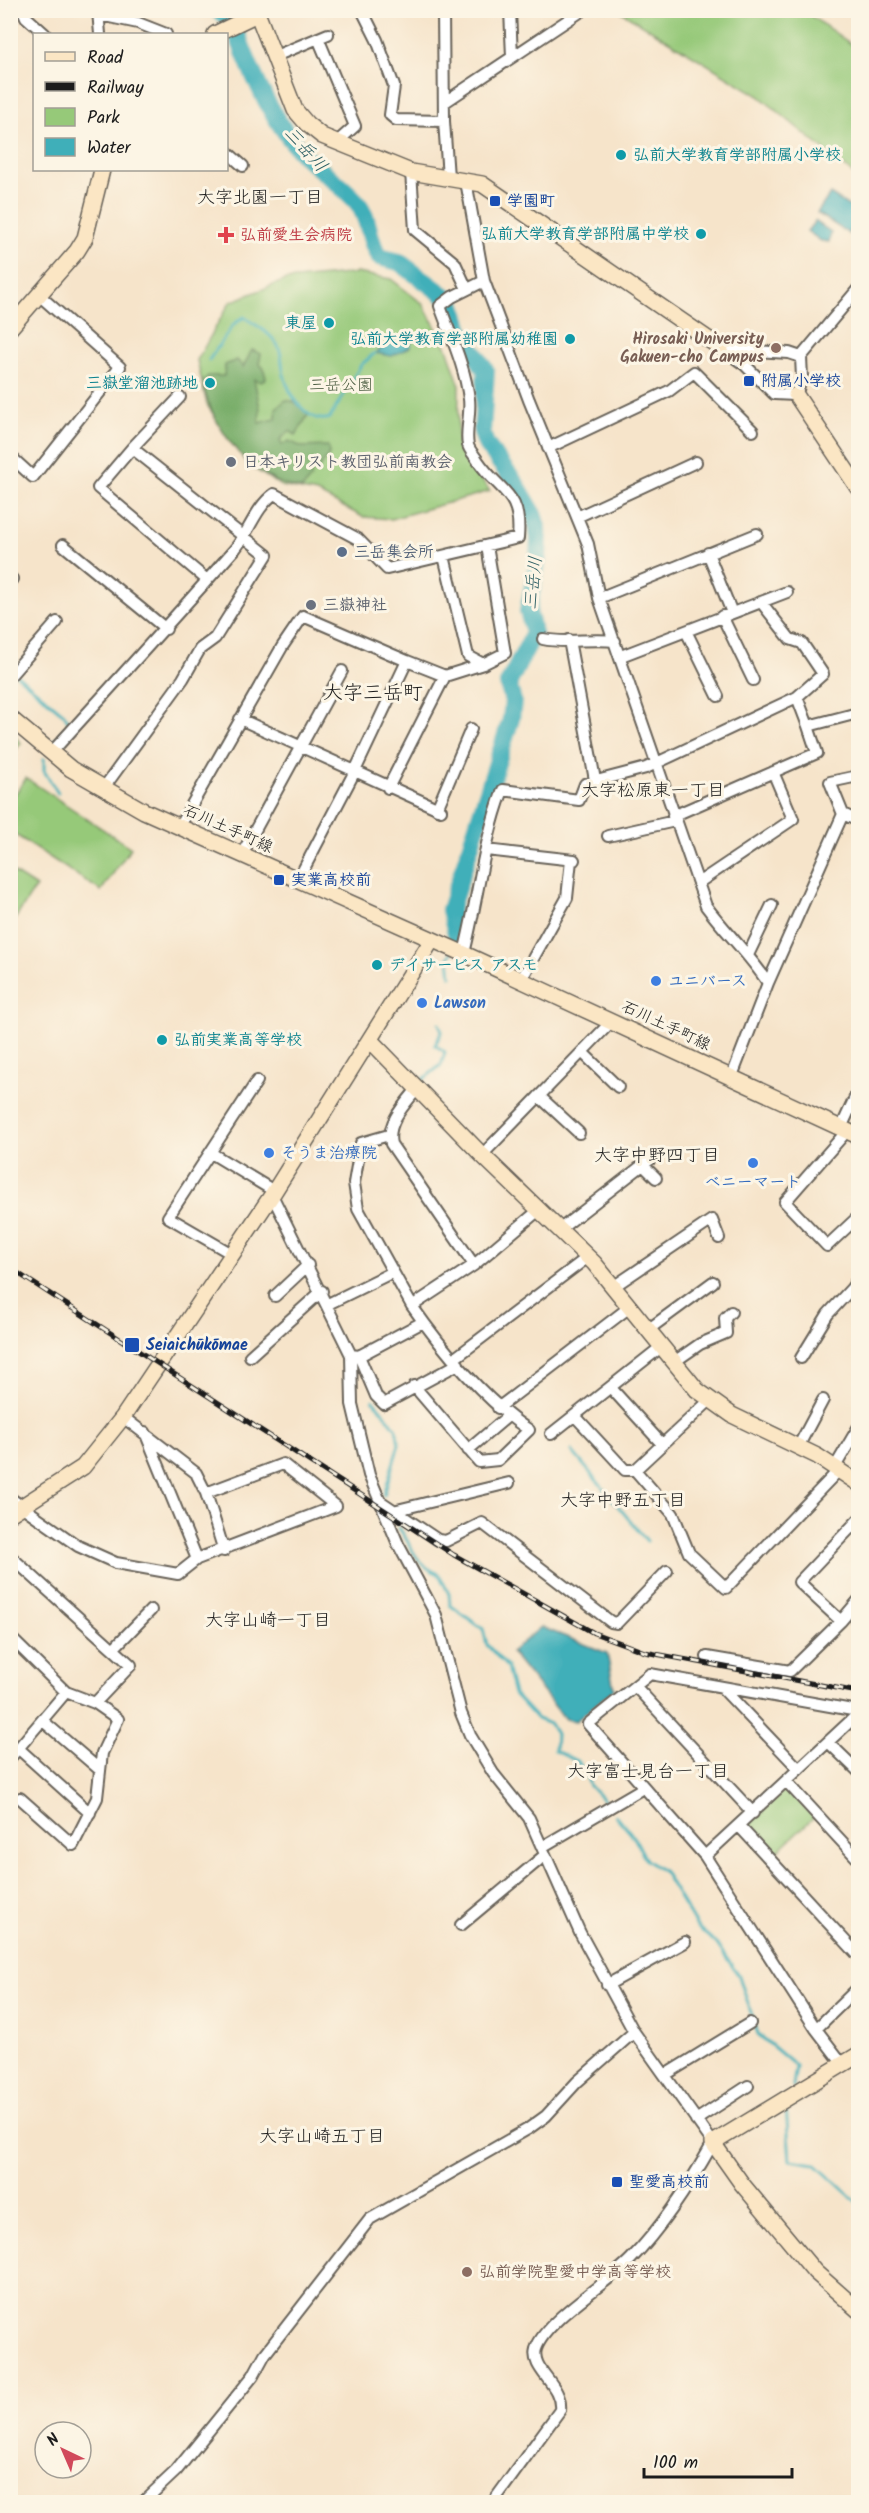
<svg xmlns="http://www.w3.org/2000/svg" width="869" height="2513" font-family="Kalam,'Klee One',sans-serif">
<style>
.green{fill:#96c979;stroke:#59724a;stroke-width:1.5}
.forest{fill:#78ad69;stroke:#4a6442;stroke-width:1.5}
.water{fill:#3fafb9;stroke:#2e666a;stroke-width:1.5}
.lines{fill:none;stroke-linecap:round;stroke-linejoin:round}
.stream{stroke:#3fafb9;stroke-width:3}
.river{stroke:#3fafb9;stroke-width:18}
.street-casing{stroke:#686259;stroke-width:14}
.secondary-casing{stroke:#686259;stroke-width:18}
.street{stroke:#fff;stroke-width:10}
.secondary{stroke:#fbe6c4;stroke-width:15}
.rail-casing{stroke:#1c1c1c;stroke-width:5}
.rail{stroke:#fcf5e5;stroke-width:3;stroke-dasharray:9;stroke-linecap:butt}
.culture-dot{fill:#0f9aa8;stroke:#fcf5e5;stroke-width:2}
.transit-dot{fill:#1a4fb4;stroke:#fcf5e5;stroke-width:2}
.health-dot{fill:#e0444e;stroke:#fcf5e5;stroke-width:2}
.education-dot{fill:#8d6e63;stroke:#fcf5e5;stroke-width:2}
.worship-dot{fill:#6b7280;stroke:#fcf5e5;stroke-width:2}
.service-dot{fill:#5c6f8a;stroke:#fcf5e5;stroke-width:2}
.shop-dot{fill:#3f7fe0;stroke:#fcf5e5;stroke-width:2}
.labels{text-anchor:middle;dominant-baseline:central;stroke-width:6;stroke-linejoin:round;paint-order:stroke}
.culture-label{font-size:16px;font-weight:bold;fill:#0d838f;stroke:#fcf5e5;text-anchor:end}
.transit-label{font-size:16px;font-weight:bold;fill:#164399;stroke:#fcf5e5;text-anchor:start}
.health-label{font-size:16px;font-weight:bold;fill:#be3a42;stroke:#fcf5e5;text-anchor:start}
.education-label{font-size:16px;font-weight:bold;fill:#785e54;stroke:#fcf5e5;text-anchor:end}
.park-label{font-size:16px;fill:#47593d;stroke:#fcf5e5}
.worship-label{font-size:16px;font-weight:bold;fill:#5b616d;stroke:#fcf5e5;text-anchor:start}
.service-label{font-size:16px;font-weight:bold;fill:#4e5e75;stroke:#fcf5e5;text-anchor:start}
.street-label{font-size:16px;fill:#1c1c1c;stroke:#fcf5e5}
.shop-label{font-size:16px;font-weight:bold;fill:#366cbe;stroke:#fcf5e5;text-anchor:start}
.water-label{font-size:18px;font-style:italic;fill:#2c5e63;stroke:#fcf5e5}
.neighbourhood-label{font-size:18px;fill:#1c1c1c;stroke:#fcf5e5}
.quarter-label{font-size:20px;fill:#1c1c1c;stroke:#fcf5e5}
</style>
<rect width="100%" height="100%" fill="#fcf5e5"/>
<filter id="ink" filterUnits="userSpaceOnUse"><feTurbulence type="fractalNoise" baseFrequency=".0167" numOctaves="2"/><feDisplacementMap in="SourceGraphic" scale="12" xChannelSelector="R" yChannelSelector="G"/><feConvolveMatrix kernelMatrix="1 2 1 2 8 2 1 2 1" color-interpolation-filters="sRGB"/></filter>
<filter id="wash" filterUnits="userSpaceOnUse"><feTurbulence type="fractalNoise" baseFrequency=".008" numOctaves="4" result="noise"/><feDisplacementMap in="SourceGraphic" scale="24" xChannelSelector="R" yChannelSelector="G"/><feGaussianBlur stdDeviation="1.35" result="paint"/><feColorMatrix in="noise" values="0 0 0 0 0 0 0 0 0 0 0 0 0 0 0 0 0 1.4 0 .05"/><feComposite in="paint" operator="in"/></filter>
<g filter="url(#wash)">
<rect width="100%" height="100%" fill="#f6e4ca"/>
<path class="green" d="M804,11L858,49V178L759,96L620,11Z
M357,273L391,279L423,304L447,348L459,383L458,448L490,491L391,519L363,517L317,493L281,486L247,464L207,405L197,360L230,302L286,280Z
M11,732L21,743L11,756H10Z
M26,778L131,848L101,891L11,832V800Z
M11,871L36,887L11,925Z
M784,1789L788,1790L814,1817L774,1855L748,1827L749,1822Z"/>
<path class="forest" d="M252,350L261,354L259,364L263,367L266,378L261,382L254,379L260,409L259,423L276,419V408L286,400L295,402L308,415L296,435L289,431L280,440L282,445L289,441L302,447L328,446L329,455L320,467L312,471L311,478L302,489C251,481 213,430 202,381L208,376H224L225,365L237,360L243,367Z"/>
<path class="water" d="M830,194L858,212V219L849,234L817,213Z
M815,221L831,232L829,242L821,241L807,231Z
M407,335L413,337L410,347L392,356L375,353L398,338Z
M541,1627L607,1653L614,1689L576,1721L565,1719L511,1652Z"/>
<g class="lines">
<path class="stream" d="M209,360L234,324L244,317C256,325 269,332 277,344C283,354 281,364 284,375C289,394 308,426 330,418L361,365L375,353
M17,675L64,714L70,724L53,744
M44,759V771L58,793
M451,976L449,958L452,952
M420,1082L441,1065L445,1052L435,1045L442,1031L439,1024
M373,1400L396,1428L399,1444L384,1495
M572,1451L647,1541
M399,1528C414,1548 413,1563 439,1574L449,1594L450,1605L483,1629L487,1645L507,1667L514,1694L537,1719L550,1724L556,1734L555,1751L577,1761L585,1772L590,1786L605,1802
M615,1815L634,1837L646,1860L664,1872L697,1927L716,1943L739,1976L758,2034L796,2066L793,2086
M786,2107L790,2160L815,2164L858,2203"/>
<path class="river" d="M217,10L228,17
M236,31C251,73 273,123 305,156C322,172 341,184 357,202C370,218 368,240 379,257L399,262L445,296
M452,303L463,335L486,371L482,432L486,444L518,487L535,516L539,539L538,559L528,611L534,633L508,684L513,701L511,719L450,910L458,941"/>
</g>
</g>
<g filter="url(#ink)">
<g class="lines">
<defs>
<path id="street" d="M23,10L26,17L45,34
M362,10L377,40L394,86L390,115L396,120L444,121
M443,10L444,121L448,177
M510,10L512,57
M98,11L100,34
M100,15L138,23L166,34
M318,38L355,126L336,143
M273,57L328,34
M445,102L583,10
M226,151L243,166
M411,172L415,230L455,263L467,289
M466,181L484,281L529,400L588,544L599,598L706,906C726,933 750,955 768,983L732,1076
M721,348L745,365L774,394L796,395L802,378L801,357L858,289
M724,349L789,353L801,357
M132,448L98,488L207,580
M548,448L669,391L694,372L753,431
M10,456L33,477L120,367L39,295
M577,517L696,462
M63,545L166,629
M708,553L732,613
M444,556L468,656L483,664
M10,580L12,579
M599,598L757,534
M761,602L790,639L802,643L823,674L797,697
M722,616L753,680
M686,631L718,696
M543,639C566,644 590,638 615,641
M569,640L595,780
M621,656L787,592
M407,661L445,676L483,664L505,653L487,546
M10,676L57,622
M240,719L441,810
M51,753C113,685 174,618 235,549C249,532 256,507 274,494L358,539L387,569L518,538C522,492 500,493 478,461C475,456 469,450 468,445C465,433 471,413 469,399C465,367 451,337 440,306L452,297L484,281
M858,776L830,782L843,814L858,821
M388,788L445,676
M103,789L183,679L200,649L215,638L267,555L132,448L180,397
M437,809L471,729
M673,816L817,753L808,726
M179,827L282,647L303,616L407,661L354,773L298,880
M608,836L675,821
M486,850L574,860
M242,854L342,671
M698,883L793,819L773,772
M464,953C478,899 483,842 503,790L579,800L585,784L646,768L797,697L808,726L858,713
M748,955L772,905
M521,980L567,898L571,860
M768,983L843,814
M582,1052L618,1087
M417,1089C405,1104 386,1123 391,1144L474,1265
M539,1096L579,1133
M841,1128L858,1091
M847,1131L785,1202L827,1246L858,1217
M389,1135L361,1143L354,1183L358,1209L412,1306L474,1265L539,1210
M211,1153L274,1191
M482,1155L612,1021
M643,1165L656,1178
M272,1195L351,1355L352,1404L369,1475L398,1544L436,1615L461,1713L470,1735L493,1773L529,1818L580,1933L634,2032L713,2143C690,2184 664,2225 631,2259C608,2283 545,2320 536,2349C530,2370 563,2384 560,2410L493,2502
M559,1230L657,1154
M232,1254L168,1217L257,1081
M858,1279L852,1288L858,1294
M613,1287L712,1220L719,1238
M275,1296L308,1265
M328,1304L393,1272
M412,1306C442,1349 485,1401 529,1430L498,1460L479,1462L414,1386
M649,1329L713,1282
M351,1355L359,1356L376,1396L384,1404L458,1364
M250,1356L322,1291
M359,1356L423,1322
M455,1358L588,1257
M801,1358L828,1314L852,1288
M674,1362L700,1344L726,1333L725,1318L731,1312
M611,1388L661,1443
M709,1401L635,1470L673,1514L689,1553L726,1588L839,1470
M498,1408L631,1306
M575,1416L625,1470H635
M123,1417L196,1473L206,1493L224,1551
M145,1432L197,1559L336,1506L283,1464L206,1493
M551,1434L661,1347
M798,1447L823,1400
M468,1450L508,1416
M835,1467L858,1428
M10,1498L78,1546L116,1563L178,1574L197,1559
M380,1501L438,1540L446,1541L482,1523L611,1622L617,1623L667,1571
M397,1510L509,1483
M858,1520L799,1582L841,1621L858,1601
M10,1556L131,1665L95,1703
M10,1637L66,1692L95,1703L118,1719L102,1753L97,1798L73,1845L20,1798
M114,1648L151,1610
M707,1657L790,1671L841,1621
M635,1686L753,1813
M724,1690L799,1769
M43,1721L100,1770
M828,1742L858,1771
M19,1749L90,1813
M10,1758L66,1692
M786,1781L858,1859
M739,1826L858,1955
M542,1847L643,1788
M705,1856L858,1714
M461,1925L545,1855
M607,1985L685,1942
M816,2029L858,1988
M842,2063L816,2029L705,1856L588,1724L650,1674L858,1711
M665,2075L750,2023
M696,2120L748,2086
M143,2502L176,2471L253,2376L265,2354L370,2219L528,2129L546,2116L577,2082L634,2032"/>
<path id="secondary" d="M256,10L295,110L307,124L322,136L411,172L482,184L721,348
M215,34L257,14
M10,328L77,251L85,238L102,170
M796,395L858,488
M10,718L71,769L144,811L458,951L858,1136
M370,1040L482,1155L594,1263L697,1390L732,1415L817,1456L858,1483
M10,1514L83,1467L123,1417L272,1195L432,940
M858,2055L713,2143L742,2184L815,2272L858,2310"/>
</defs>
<use href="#street" class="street-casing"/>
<use href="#secondary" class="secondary-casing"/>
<use href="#street" class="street"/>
<use href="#secondary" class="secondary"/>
<defs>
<path id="rail" d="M10,1268L454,1555L594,1633L645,1652L858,1692"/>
</defs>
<use href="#rail" class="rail-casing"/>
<use href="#rail" class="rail"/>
</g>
</g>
<g class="culture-dot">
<circle cx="621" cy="155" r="6"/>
<circle cx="701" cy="234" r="6"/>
<circle cx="329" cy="323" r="6"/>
<circle cx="570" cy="339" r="6"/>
<circle cx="210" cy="383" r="6"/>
<circle cx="377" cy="965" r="6"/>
<circle cx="162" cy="1040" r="6"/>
</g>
<g class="transit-dot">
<rect x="489" y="195" width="12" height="12" rx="3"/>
<rect x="743" y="375" width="12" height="12" rx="3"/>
<rect x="273" y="874" width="12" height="12" rx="3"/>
<rect x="124" y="1337" width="16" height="16" rx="3"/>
<rect x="611" y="2176" width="12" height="12" rx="3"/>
</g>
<path class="health-dot" d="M223 226h6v6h6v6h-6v6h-6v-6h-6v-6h6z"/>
<g class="education-dot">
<circle cx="776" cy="348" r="6"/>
<circle cx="467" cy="2272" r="6"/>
</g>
<g class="worship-dot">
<circle cx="231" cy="462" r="6"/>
<circle cx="311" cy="605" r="6"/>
</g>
<circle class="service-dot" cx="342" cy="552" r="6"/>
<g class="shop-dot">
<circle cx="656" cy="981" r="6"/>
<circle cx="422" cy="1003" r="6"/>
<circle cx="269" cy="1153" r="6"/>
<circle cx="753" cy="1163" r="6"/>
</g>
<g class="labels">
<g class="culture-label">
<text x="633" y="155" text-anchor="start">弘前大学教育学部附属小学校</text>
<text x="689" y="234">弘前大学教育学部附属中学校</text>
<text x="317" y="323">東屋</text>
<text x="558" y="339">弘前大学教育学部附属幼稚園</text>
<text x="198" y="383">三嶽堂溜池跡地</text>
<text x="389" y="965" text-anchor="start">デイサービス アスモ</text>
<text x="174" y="1040" text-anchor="start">弘前実業高等学校</text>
</g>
<g class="transit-label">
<text x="507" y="201">学園町</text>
<text x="761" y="381">附属小学校</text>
<text x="291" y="880">実業高校前</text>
<text x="146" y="1345">Seiaichūkōmae</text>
<text x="629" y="2182">聖愛高校前</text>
</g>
<g class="health-label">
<text x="240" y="235">弘前愛生会病院</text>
</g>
<g class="education-label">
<text x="764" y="339">Hirosaki University<tspan x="764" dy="18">Gakuen-cho Campus</tspan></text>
<text x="479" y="2272" text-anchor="start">弘前学院聖愛中学高等学校</text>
</g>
<g class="park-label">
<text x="341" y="385">三岳公園</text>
</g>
<g class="worship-label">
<text x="243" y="462">日本キリスト教団弘前南教会</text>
<text x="323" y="605">三嶽神社</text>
</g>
<g class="service-label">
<text x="354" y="552">三岳集会所</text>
</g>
<g class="street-label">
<text transform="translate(228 829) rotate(24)">石川土手町線</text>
<text transform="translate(666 1026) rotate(25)">石川土手町線</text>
</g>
<g class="shop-label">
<text x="668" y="981">ユニバース</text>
<text x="434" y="1003">Lawson</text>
<text x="281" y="1153">そうま治療院</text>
<text x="753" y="1182" text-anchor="middle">ベニーマート</text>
</g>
<g class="water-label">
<text transform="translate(305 150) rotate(48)">三岳川</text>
<text transform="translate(534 583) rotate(-84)">三岳川</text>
</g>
<g class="neighbourhood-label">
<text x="260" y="198">大字北園一丁目</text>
<text x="653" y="791">大字松原東一丁目</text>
<text x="657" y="1156">大字中野四丁目</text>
<text x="623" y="1501">大字中野五丁目</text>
<text x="268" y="1621">大字山崎一丁目</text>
<text x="648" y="1772">大字富士見台一丁目</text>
<text x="322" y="2137">大字山崎五丁目</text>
</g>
<g class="quarter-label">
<text x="373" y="694">大字三岳町</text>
</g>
</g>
<rect width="869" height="2513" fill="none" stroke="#fcf5e5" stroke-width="36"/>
<rect x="33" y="33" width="195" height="138" fill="#fcf5e5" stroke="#a29e95" stroke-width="1.5"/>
<rect x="45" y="52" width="30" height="9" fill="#fbe6c4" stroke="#a29e95" stroke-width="1.5"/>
<text x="87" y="63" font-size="18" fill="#1c1c1c">Road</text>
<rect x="45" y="82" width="30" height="9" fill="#1c1c1c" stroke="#a29e95" stroke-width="1.5"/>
<text x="87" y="93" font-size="18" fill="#1c1c1c">Railway</text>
<rect x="45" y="108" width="30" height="18" fill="#96c979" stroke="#a29e95" stroke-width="1.5"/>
<text x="87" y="123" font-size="18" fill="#1c1c1c">Park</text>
<rect x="45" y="138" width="30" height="18" fill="#3fafb9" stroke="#a29e95" stroke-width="1.5"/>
<text x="87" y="153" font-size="18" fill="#1c1c1c">Water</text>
<g transform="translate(63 2450) rotate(316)"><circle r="28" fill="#fcf5e5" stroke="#a29e95" stroke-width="1.5"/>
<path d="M0-4.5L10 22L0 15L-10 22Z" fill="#d1495b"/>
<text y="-9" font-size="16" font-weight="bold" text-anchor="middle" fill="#1c1c1c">N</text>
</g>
<path d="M644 2468v9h148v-9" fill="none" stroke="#1c1c1c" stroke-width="3"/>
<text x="653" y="2468" font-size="18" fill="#1c1c1c" stroke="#fcf5e5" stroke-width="4.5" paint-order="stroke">100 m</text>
</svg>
